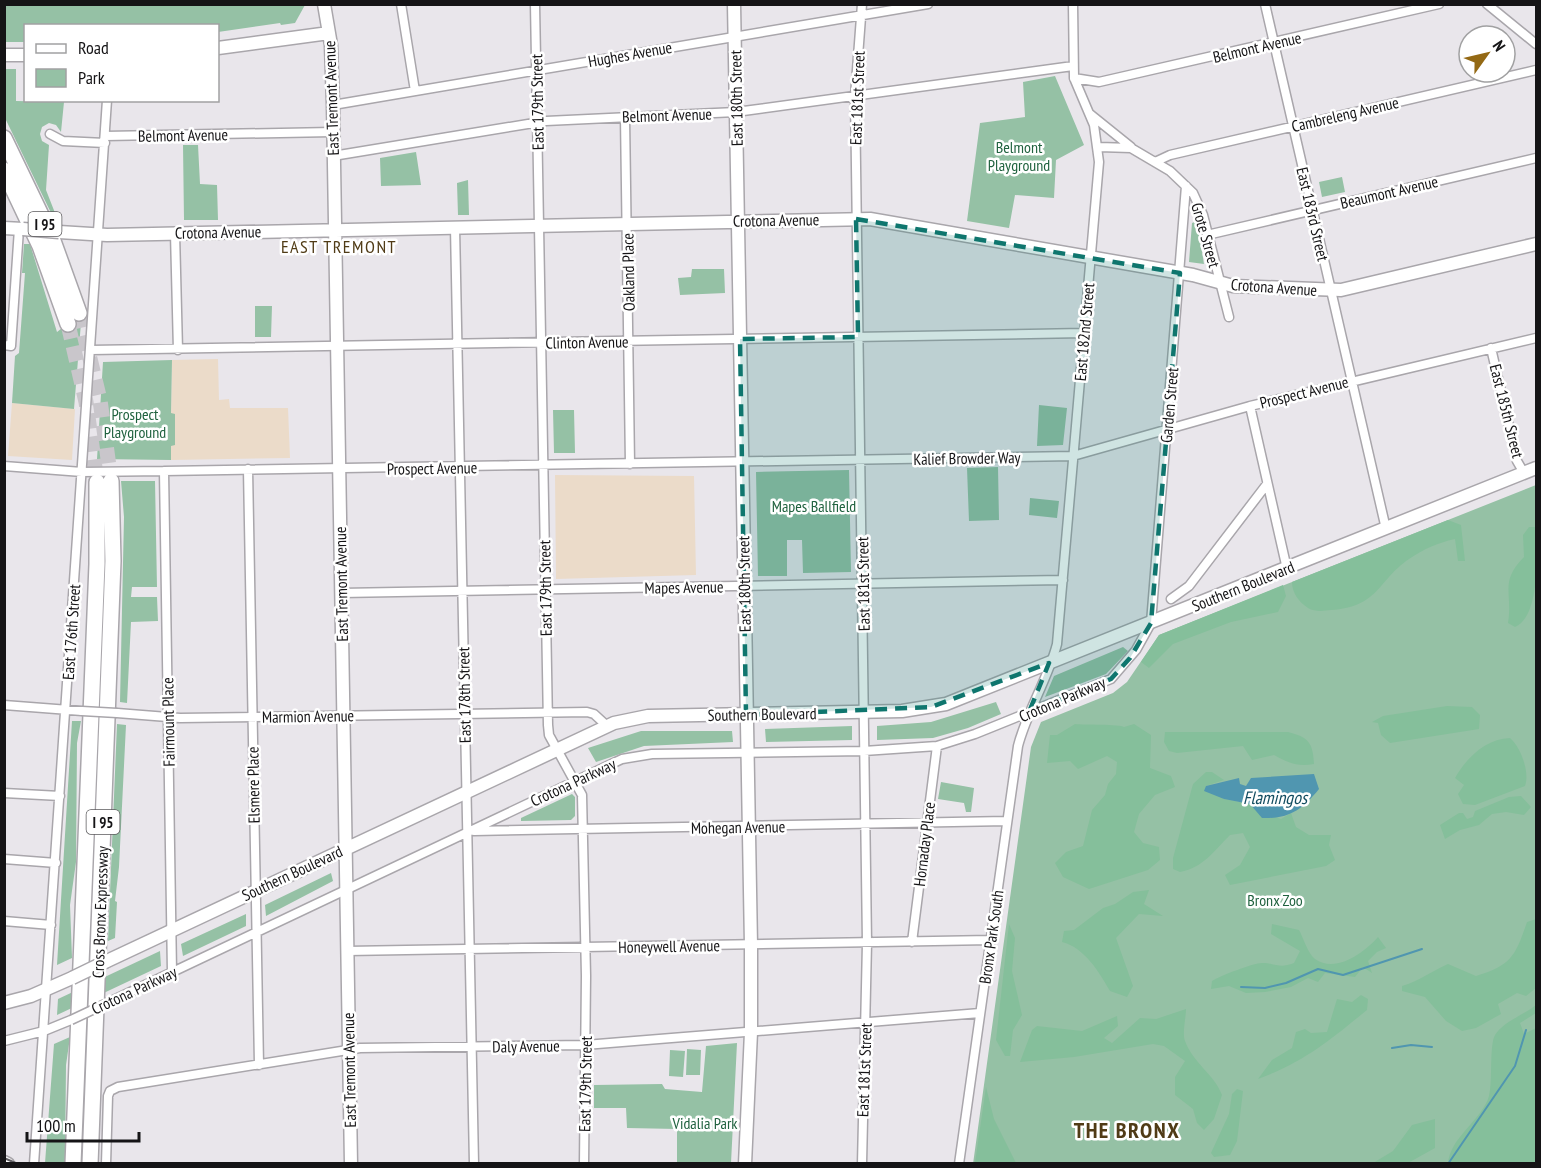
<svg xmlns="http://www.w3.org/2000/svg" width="1541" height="1168" font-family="'PT Sans Narrow',sans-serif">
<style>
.education{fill:#ebdbc9}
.green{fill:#95c1a5}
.forest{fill:#85bf9b}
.water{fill:#5096b0}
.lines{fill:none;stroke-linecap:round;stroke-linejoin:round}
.stream{stroke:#5096b0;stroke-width:2}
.highway-tunnel{stroke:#c9c6cb;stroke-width:15;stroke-dasharray:15 8;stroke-linecap:butt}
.street-casing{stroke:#a9a6ab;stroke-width:11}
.secondary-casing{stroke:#a9a6ab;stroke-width:15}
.highway-casing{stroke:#a9a6ab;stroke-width:18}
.street{stroke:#fff;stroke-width:8}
.secondary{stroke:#fff;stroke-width:12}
.highway{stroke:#fff;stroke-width:15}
.rail{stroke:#615f63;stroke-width:2}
.street-bridge-casing{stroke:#a9a6ab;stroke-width:11;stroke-linecap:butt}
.secondary-bridge-casing{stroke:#a9a6ab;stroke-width:15;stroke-linecap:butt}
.street-bridge{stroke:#fff;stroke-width:8}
.secondary-bridge{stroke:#fff;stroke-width:12}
.marked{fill:#0f766e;fill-opacity:0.2;stroke:#0f766e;stroke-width:4.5;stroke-dasharray:12 8;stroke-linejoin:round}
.labels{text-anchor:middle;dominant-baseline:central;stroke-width:5;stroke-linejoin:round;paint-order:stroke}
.shield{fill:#fff;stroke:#5b5a5c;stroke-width:1.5}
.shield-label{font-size:15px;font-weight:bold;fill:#151416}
.street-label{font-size:16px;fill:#151416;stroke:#fff}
.park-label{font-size:16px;fill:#20623f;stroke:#fff}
.neighbourhood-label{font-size:18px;letter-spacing:1.5px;fill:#503b16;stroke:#fff}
.water-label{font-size:18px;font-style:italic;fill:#134d61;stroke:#fff}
.district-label{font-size:22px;font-weight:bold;letter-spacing:1.5px;fill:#503b16;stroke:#fff}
</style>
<rect width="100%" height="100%" fill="#e9e6eb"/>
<path class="education" d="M218,359L219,400L229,399L230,408H288L290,458L171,460V445H175L174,414H171L172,360Z
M12,403L75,409L72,460L8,456Z
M555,475L694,476L696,575L556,579Z"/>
<path class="green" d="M5,4H305V5L295,23L281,25L280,23L218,32V26H26L25,42H5Z
M5,69H16V101L64,102L61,132L56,125L49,123L42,127L40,134L42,141L49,145L46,190L57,218L53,217L5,118Z
M1055,76L1084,145L1056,160L1054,198L1015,195L1009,228L967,221L980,123L1025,117L1023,82Z
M183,145H198L200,184L217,185L218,220H184Z
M416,152L421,185L381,186L380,158Z
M1342,177L1345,192L1322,197L1319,182Z
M468,180L469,215H458L457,183Z
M1197,221L1204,264L1189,262L1192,223Z
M24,244H30L57,332L76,317L83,298L74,409L12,403L15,356L19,353L25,273H22Z
M692,269H724L725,293L680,295L678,278L691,277Z
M255,306H272L271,337H255Z
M172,360L171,413L175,414V445L171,446V460L97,459L103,362Z
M1039,405L1067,408L1063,445L1037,446Z
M553,410H574L575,453H554Z
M998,467L999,520L969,521L967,468Z
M849,470L851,572L803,573L802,540H787V576H758L756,472Z
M121,481H155L157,587H132L131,597H157L158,621L131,622L127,703L120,702L124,517Z
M1536,485V1163L973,1164L1031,747L1041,722L1113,693L1127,682L1159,635Z
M1030,498L1059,501L1057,518L1029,515Z
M1123,647L1128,651L1106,674L1045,697L1054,676Z
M996,702L1001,714L968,728L933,738L877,740V726L931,722Z
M72,721H81L77,743L76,862L70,905L72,958L57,965Z
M117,724L126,725L119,867L115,901L117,902L115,938L108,941Z
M852,726V740L766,742L765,729Z
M641,731H732L733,742L644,746L596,762L588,748Z
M941,782L974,788L971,812H966L964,803L938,799Z
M572,794L575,797V816L571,820L521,821V818Z
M331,873L333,881L266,916L265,905Z
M246,914V926L183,956L181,944Z
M160,951L161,966L57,1015L58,999Z
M70,1037L66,1065L65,1163H45L54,1044Z
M737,1043L731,1163H677V1129L627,1128L626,1108H594V1085L662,1084L665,1089L702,1092L706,1046Z
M687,1049L701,1050L700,1075H686Z
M670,1050L685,1051L683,1077L669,1076Z"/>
<path class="forest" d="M1448,520L1461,525L1465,561H1458L1455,539C1437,543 1424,549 1409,559C1377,581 1379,607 1331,610C1323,611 1315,612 1308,608C1299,602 1292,593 1292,582Z
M1529,527H1536C1537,550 1541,616 1515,627L1508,623C1513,593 1499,582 1524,557L1523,535Z
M1283,585L1286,596L1278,612L1231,622L1173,644L1149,668L1141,662L1159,635Z
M1447,706L1472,707L1480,715L1479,729L1390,743L1381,735L1378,723L1372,722L1383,716Z
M1075,724C1084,725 1120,724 1124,727L1134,724L1151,735L1150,768L1171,776L1175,787L1155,795L1139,814L1134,832L1143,843L1159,847L1160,860L1148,870L1089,889L1063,877L1055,863L1066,852L1083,846L1092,810L1105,795L1108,784L1116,774L1117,762L1107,756L1078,769L1070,761L1047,763L1050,735H1057Z
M1165,732H1288C1308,737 1313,742 1314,764C1298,767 1288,763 1274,755L1252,760L1243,746L1177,753L1169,751L1164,742Z
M1510,738C1521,747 1530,773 1525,786L1475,805L1463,804L1458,794L1464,785L1455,778C1467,757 1486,739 1510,738Z
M1206,772H1212L1224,780L1206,786L1224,799L1250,804L1257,810L1281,819L1291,813L1296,827L1309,835H1331L1329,845L1335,860L1326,866L1230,885L1225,875L1240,865L1250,847L1243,833L1230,835C1213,852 1204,867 1180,872L1173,869V858L1193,784Z
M1521,796L1531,807L1524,815L1506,812L1492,814L1479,825L1460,830L1445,839L1440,825L1459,813H1463L1467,819L1473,817L1475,811L1509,797Z
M1149,890L1144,904L1163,916L1139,914L1116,938L1133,986L1127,997L1110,991C1099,972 1085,948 1062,942L1064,931L1074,930L1103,908L1115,904L1133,892Z
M1536,919V988L1526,996L1517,993L1498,1004L1501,1014L1476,1028L1462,1031L1446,1021L1425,997L1402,991V986C1419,981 1432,971 1448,964L1476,976C1511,965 1515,957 1527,922Z
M1009,924L1015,938L1012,971L1022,1015L1013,1030L1010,1056H1005L996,1040Z
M1272,924L1299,930C1303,937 1308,954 1315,959C1336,974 1365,952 1378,937L1386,948L1377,952L1368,961L1372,973L1363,967L1355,977L1325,973L1318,982L1308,978L1291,987L1265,992L1246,993L1229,986L1211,989L1212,981C1220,976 1253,963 1262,963C1276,963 1279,969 1294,963L1300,951L1271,934Z
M1361,995L1368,999L1367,1010C1329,1041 1304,1062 1258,1079L1272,1060L1292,1048L1296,1032L1305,1029L1311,1033L1327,1032L1337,999L1352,1002Z
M1536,1005V1013L1520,1023L1524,1034L1536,1028V1163L1448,1164C1450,1137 1482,1120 1489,1096C1493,1080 1489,1046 1495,1035C1504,1021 1524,1015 1536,1005Z
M1186,1009C1186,1018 1182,1033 1185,1041C1193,1063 1214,1074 1222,1095L1214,1119L1204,1130L1197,1123L1193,1109L1175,1095V1077L1185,1061L1164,1046L1153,1044L1074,1057L1020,1062L1032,1030L1037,1026L1082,1031L1117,1016L1118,1026L1104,1038L1112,1043L1140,1018L1156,1019Z
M986,1087L994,1119L1016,1163H975Z
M1237,1089L1243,1091L1237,1141L1230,1155L1214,1157L1211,1153L1229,1114L1232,1094Z
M1435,1119V1148L1408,1163H1373L1393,1151L1412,1125Z"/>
<path class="water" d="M1314,774L1319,789C1302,810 1289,819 1262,818L1250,804L1224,799L1204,791L1206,786L1239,778L1240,784L1246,786L1251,778Z"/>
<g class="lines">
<path class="stream" d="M1241,987L1265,988L1286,983L1318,969L1343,975L1422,949
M1392,1048L1411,1045L1432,1047
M1448,1164L1515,1066L1526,1030"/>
<path class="highway-tunnel" d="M79,313L100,400L111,481
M68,324L86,402L97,482"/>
<defs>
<path id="street" d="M401,4L415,91
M535,4L548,725L549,735L582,795L586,976L584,1164
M1265,4L1386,529
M1487,4L1536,44
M1074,78L1099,82L1439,4
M333,105L928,4
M1090,114L1131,147
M625,117L630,464
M50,134L63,141L105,143
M105,136L333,132
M1099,147L1131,148L1170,171L1193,193L1203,215L1229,317
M333,156L546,121L736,112L1073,66
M1155,162L1170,155L1536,70
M455,227L474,1164
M175,233L178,350
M1207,235L1536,158
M4,345L11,346L19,229
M1491,348L1517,461L1524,473
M91,350L1084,333
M1250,406L1287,569
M4,466L82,472L164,471L1073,456L1250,406L1536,338
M248,469L259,1065
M164,471L172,972
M341,593L1063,580
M1171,599L1189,586L1267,484
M4,705L82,711
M117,713L180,718L587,712L594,714L606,725
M4,793L60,796
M474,831L1007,821
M4,859L56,863
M4,921L51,925
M912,942L937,746
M347,951L991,940
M105,1004L622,759L652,754L864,751L937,746L975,734L1111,679L1136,650L1151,623L1186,186
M4,1041L44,1031L71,1020
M34,1164L107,100
M106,1164L108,1096L110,1091L118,1087L360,1048L585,1045L980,1013
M862,1164L867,943L855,96L862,4
M959,1164L1018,746C1027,711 1048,679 1057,644L1099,162L1094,125L1074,78L1073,4"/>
<path id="secondary" d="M324,4L331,45L333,105L351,1164
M734,4L751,945V1032L745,1164
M218,48L329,33
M4,55H26
M4,228L23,229
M59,232L107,235L870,219L1193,275L1233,286L1341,290L1536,244
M107,961L614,723L648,716L902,711L946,704L1536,468
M4,1003L31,996L72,978
M4,1162L8,1164"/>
<path id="highway" d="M4,138L52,238L79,313
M4,170L40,246L68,324
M73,1164L97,564V482
M90,1164L113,561L111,481"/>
</defs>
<use href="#street" class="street-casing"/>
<use href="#secondary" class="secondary-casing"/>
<use href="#highway" class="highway-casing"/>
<use href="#street" class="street"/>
<use href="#secondary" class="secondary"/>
<use href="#highway" class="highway"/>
<path class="rail" d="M4,1158L18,1164"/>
<defs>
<path id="street-bridge" d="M82,711L117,713
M71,1020L105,1004"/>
<path id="secondary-bridge" d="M23,229L59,232
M72,978L107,961"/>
</defs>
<use href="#street-bridge" class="street-bridge-casing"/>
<use href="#secondary-bridge" class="secondary-bridge-casing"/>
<use href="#street-bridge" class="street-bridge"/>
<use href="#secondary-bridge" class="secondary-bridge"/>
</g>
<path class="marked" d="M856,219L1180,273L1151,623L1130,658L1111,679L1029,712L1049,663L931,707L746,715L740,339L858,337Z"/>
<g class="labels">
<g class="shield">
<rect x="28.5" y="212" width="33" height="24" rx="4.5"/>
<rect x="86.5" y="810" width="33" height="24" rx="4.5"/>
</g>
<g class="shield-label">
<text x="45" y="224">I 95</text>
<text x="103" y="822">I 95</text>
</g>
<g class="street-label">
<text transform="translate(1257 47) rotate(-13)">Belmont Avenue</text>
<text transform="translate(630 54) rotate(-10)">Hughes Avenue</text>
<text transform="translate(331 98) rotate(-92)">East Tremont Avenue</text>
<text transform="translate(736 98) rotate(-91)">East 180th Street</text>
<text transform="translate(857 98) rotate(-88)">East 181st Street</text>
<text transform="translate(537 102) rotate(-91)">East 179th Street</text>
<text transform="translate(1345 114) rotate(-13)">Cambreleng Avenue</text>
<text transform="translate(667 115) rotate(-2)">Belmont Avenue</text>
<text transform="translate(183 135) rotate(-1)">Belmont Avenue</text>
<text transform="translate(1389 192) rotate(-13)">Beaumont Avenue</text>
<text transform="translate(1313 214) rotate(77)">East 183rd Street</text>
<text transform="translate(776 220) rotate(-1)">Crotona Avenue</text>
<text transform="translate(218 232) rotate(-1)">Crotona Avenue</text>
<text transform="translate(1206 235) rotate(74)">Grote Street</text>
<text transform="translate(628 272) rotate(-91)">Oakland Place</text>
<text transform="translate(1274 287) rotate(4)">Crotona Avenue</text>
<text transform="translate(1084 332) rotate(-85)">East 182nd Street</text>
<text transform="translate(587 342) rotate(-1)">Clinton Avenue</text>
<text transform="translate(1304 392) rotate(-14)">Prospect Avenue</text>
<text transform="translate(1169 405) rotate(-85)">Garden Street</text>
<text transform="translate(1507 411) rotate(76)">East 185th Street</text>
<text transform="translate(967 458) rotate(-1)">Kalief Browder Way</text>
<text transform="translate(432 468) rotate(-1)">Prospect Avenue</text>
<text transform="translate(341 584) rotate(-91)">East Tremont Avenue</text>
<text transform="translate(744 584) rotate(-91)">East 180th Street</text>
<text transform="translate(863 584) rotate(-91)">East 181st Street</text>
<text transform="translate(1243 586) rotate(-22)">Southern Boulevard</text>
<text transform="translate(684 587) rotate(-1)">Mapes Avenue</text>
<text transform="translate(545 588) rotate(-91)">East 179th Street</text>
<text transform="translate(71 632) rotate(-86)">East 176th Street</text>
<text transform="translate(464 695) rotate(-91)">East 178th Street</text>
<text transform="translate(1062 699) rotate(-23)">Crotona Parkway</text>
<text transform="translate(762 714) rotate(-1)">Southern Boulevard</text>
<text transform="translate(308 716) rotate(-1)">Marmion Avenue</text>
<text transform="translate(168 722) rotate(-91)">Fairmount Place</text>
<text transform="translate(573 782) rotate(-25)">Crotona Parkway</text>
<text transform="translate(253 785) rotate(-91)">Elsmere Place</text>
<text transform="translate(738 827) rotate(-1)">Mohegan Avenue</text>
<text transform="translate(924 844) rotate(-83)">Hornaday Place</text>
<text transform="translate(292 873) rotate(-25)">Southern Boulevard</text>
<text transform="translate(100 912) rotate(-88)">Cross Bronx Expressway</text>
<text transform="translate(991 937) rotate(-82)">Bronx Park South</text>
<text transform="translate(669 946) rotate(-1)">Honeywell Avenue</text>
<text transform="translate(134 990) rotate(-25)">Crotona Parkway</text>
<text transform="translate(526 1046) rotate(-1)">Daly Avenue</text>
<text transform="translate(349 1070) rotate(-91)">East Tremont Avenue</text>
<text transform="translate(864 1070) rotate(-88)">East 181st Street</text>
<text transform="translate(585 1084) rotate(-89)">East 179th Street</text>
</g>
<g class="park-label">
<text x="1019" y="147">Belmont<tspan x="1019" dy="18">Playground</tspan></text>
<text x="135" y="414">Prospect<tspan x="135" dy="18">Playground</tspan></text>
<text x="814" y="506">Mapes Ballfield</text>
<text x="1275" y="900">Bronx Zoo</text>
<text x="705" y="1123">Vidalia Park</text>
</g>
<g class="neighbourhood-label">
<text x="339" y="246">EAST TREMONT</text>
</g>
<g class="water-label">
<text x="1275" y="797">Flamingos</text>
</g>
<g class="district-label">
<text x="1127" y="1130">THE BRONX</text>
</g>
</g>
<rect width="1541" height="1168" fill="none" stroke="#151416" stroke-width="12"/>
<rect x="24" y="24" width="195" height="78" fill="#ffffff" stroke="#a1a1a2" stroke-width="1.5"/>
<rect x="36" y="44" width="30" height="9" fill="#ffffff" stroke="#a1a1a2" stroke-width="1.5"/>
<text x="78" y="54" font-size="18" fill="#151416">Road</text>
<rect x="36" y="69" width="30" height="18" fill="#95c1a5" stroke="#a1a1a2" stroke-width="1.5"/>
<text x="78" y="84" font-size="18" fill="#151416">Park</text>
<g transform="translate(1487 54) rotate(56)"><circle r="28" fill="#ffffff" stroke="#a1a1a2" stroke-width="1.5"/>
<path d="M0-4.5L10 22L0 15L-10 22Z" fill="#946914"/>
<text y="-9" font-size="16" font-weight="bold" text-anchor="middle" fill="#151416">N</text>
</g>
<path d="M27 1132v9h112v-9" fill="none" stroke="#151416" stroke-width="3"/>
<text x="36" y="1132" font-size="18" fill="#151416" stroke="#ffffff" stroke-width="4.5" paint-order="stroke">100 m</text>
</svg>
